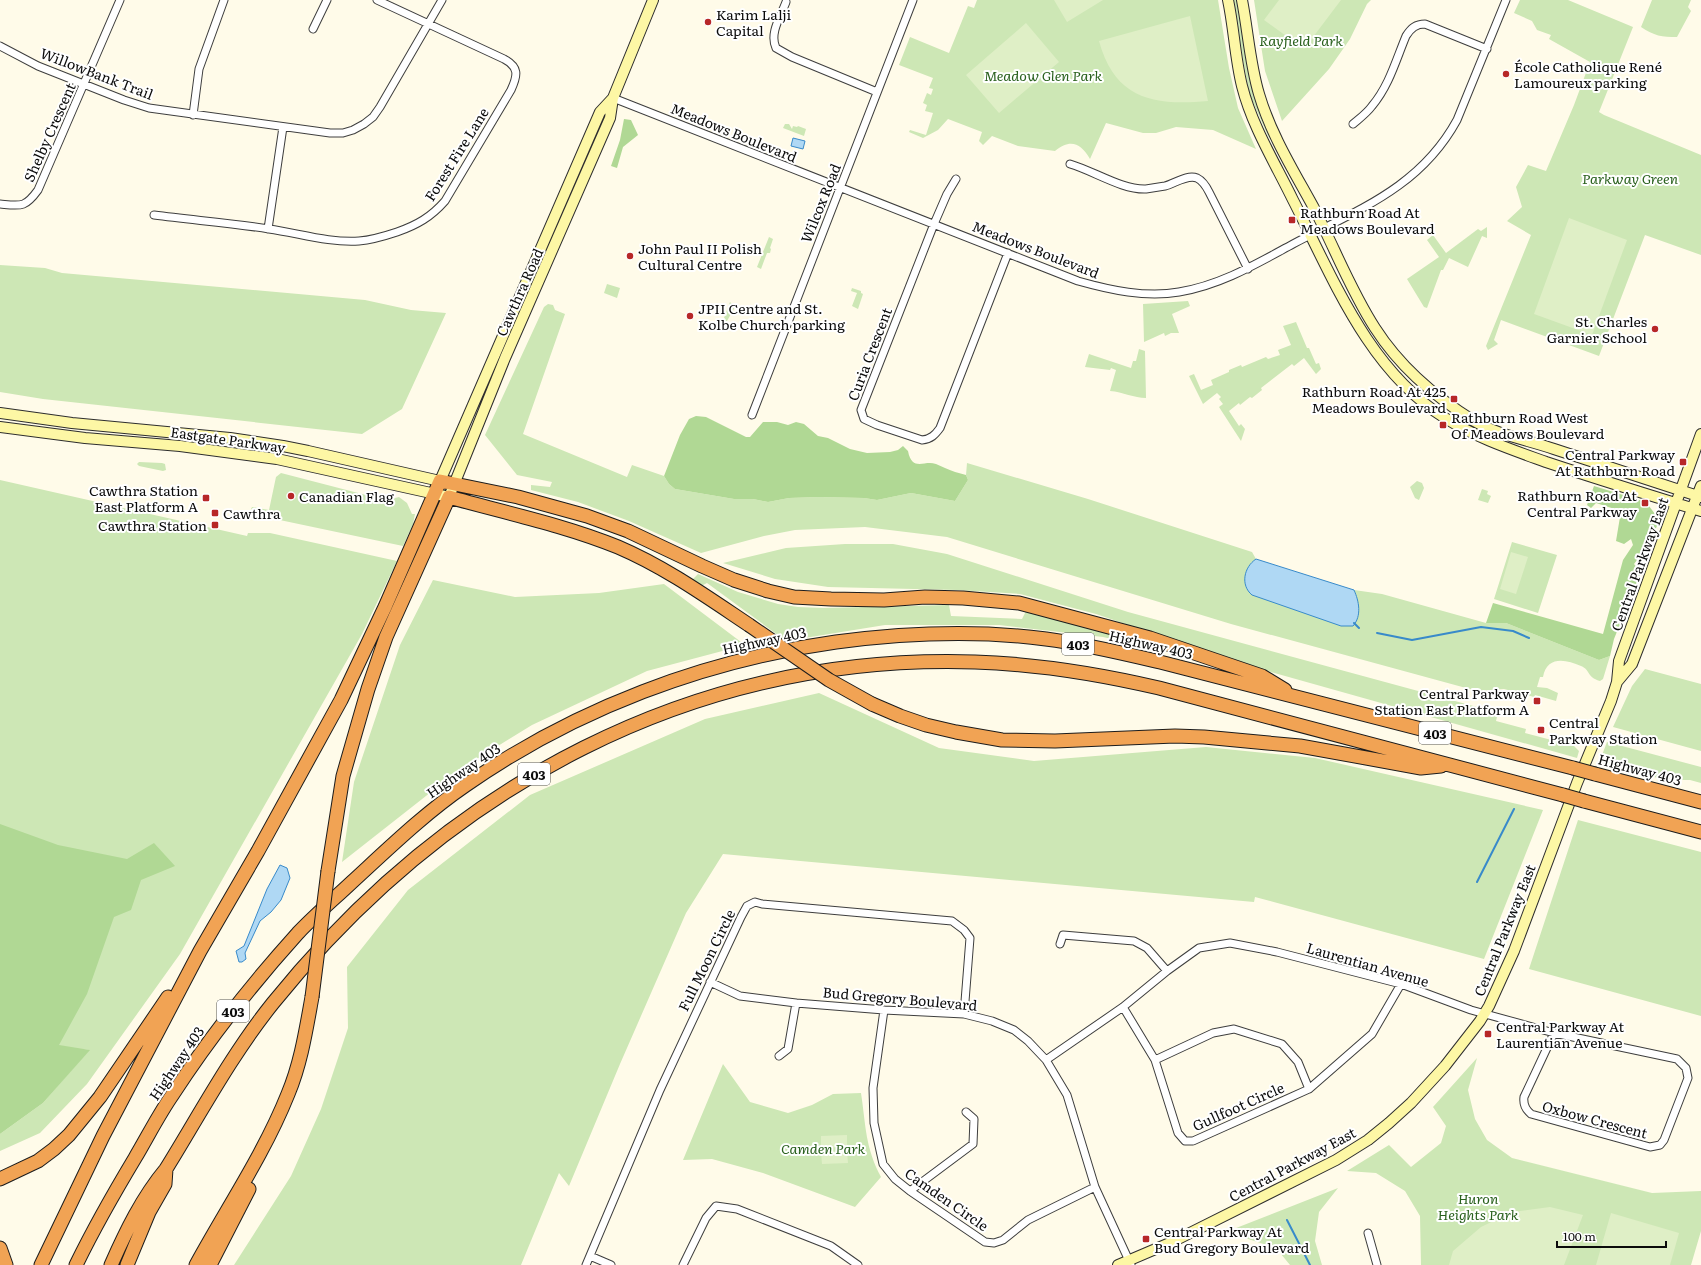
<svg xmlns="http://www.w3.org/2000/svg" width="1701" height="1265" font-family="Literata,serif">
<style>
.green{fill:#cde7b5}
.forest{fill:#b0d894}
.pitch{fill:#dfefc6}
.water{fill:#afd8f4;stroke:#388aca}
.lines{fill:none;stroke-linecap:round;stroke-linejoin:round}
.stream{stroke:#388aca;stroke-width:2}
.street-casing{stroke:#3e3e3e;stroke-width:9}
.secondary-casing{stroke:#2d2d2d;stroke-width:12}
.highway-casing{stroke:#1c1c1c;stroke-width:15}
.street{stroke:#fff;stroke-width:7}
.secondary{stroke:#fdf7a5;stroke-width:10}
.highway{stroke:#f1a354;stroke-width:13}
.highway-bridge-casing{stroke:#1c1c1c;stroke-width:15;stroke-linecap:butt}
.highway-bridge{stroke:#f1a354;stroke-width:13}
.poi-dot{fill:#b72728;stroke:#fff;stroke-width:1.5}
.labels{text-anchor:middle;dominant-baseline:central;stroke-width:4;stroke-linejoin:round;paint-order:stroke}
.shield{fill:#fff;stroke:#545454;stroke-width:1}
.shield-label{font-size:13px;font-weight:bold;fill:#0b0b0b}
.poi-label{font-size:14px;fill:#0b0b0b;stroke:#fff;text-anchor:start}
.park-label{font-size:14px;font-style:italic;fill:#29601d;stroke:#fff}
.street-label{font-size:14px;fill:#0b0b0b;stroke:#fff}
</style>
<rect width="100%" height="100%" fill="#fffbe9"/>
<path class="green" d="M977,0H1218L1229,68L1238,108L1256,149L1213,130L1176,127L1156,133H1143L1106,123L1090,159C1081,144 1071,138 1055,151L1018,146L992,136L983,145L979,141L982,132L948,119L938,130L923,138L909,132L910,130L926,135L933,113L925,111L927,105L923,103L927,93L931,95L933,89L929,88L933,78L899,65L910,37L949,53L968,6L974,8Z
M1232,0H1239L1253,78L1281,155L1268,136L1249,93Z
M1254,0H1371L1367,4L1350,39L1329,69L1282,121L1265,71Z
M1520,0H1568L1633,27L1599,112L1604,115L1701,155V255L1645,235L1599,356L1501,320L1494,340L1498,344L1488,350L1486,346L1531,235L1507,221L1522,207L1516,187L1528,165L1546,171L1574,105L1590,62L1549,39L1551,35L1537,30L1532,21L1514,13Z
M1652,0H1691L1688,7L1691,11L1677,37C1662,37 1654,36 1641,27Z
M785,124H789L792,129L793,126L797,127L798,126L806,129L804,136L783,128Z
M1487,227V238L1482,236L1468,267L1449,258L1443,270H1441L1427,308L1424,307L1407,279L1439,257L1427,240L1433,235L1446,253L1478,229L1481,231Z
M769,237L773,239L770,248L771,249L770,253H767L761,269L757,267Z
M0,265L45,268L62,273L365,300L411,310L446,313L402,409L362,434L43,399L0,392Z
M607,284L620,288L617,298L604,293Z
M852,288L861,291V293L863,294L858,309L852,306L857,293L851,291Z
M1188,301L1190,306L1172,314L1179,333H1171L1165,336L1164,333L1144,342L1143,304Z
M730,302L735,307L723,328L721,326Z
M548,304L553,305L555,310L565,314L523,434L627,477L632,465L664,476L669,484L675,489L734,499H753L768,502L789,498L819,497L864,498L877,500L911,493L955,501L968,480L966,475L967,463L1088,499L1252,552L1256,559L1251,563L1341,626H1350L1356,596L1354,590L1382,594L1486,623H1506L1599,660L1610,656L1603,679L1600,681C1586,677 1591,670 1581,666C1565,659 1547,656 1543,677H1540L1537,687L1547,688L1558,693L1556,701L1535,695L1534,697L1504,689L1477,691L1231,624L947,537L865,527L795,530L764,536L701,553L629,521L578,502L531,490V485L550,487L552,482L517,475L485,435L544,307Z
M1296,322L1307,348H1309L1316,364L1319,363L1321,369L1316,374L1304,358L1294,366L1292,364L1261,388L1262,390L1252,398L1250,397L1240,405L1239,403L1229,411L1239,426L1241,424L1245,429L1241,441L1219,407L1223,404L1219,399L1221,397L1217,393L1203,404L1189,376L1194,374L1201,390L1213,385L1211,380L1229,372V370L1241,365L1242,367L1266,357L1268,359L1280,355L1278,350L1291,345L1283,326Z
M1139,349L1145,351L1146,398C1134,398 1123,392 1110,391L1116,370L1111,368L1110,370L1085,367L1089,354L1131,368L1133,361H1136Z
M139,462L162,463L165,464L166,470L163,471L139,466L137,464Z
M281,473L362,494L391,499L399,497L407,503L412,514H415L413,524L403,546L275,519L251,509L252,507L269,510L276,477Z
M0,480L247,536L248,533H270L397,561L362,634L180,954L87,1084L40,1133L0,1151V1134L43,1103L89,1050L81,1049L0,1121Z
M1417,481L1422,483L1424,488L1419,500L1415,498L1410,487Z
M1482,489L1488,491L1487,494L1491,496L1488,503L1478,500Z
M1512,542L1557,555L1538,613L1494,599Z
M845,544H893L947,554L1128,612L1477,707L1497,717L1496,721L1526,729L1525,733L1574,746L1579,751L1577,758L1246,665L1096,614L1020,594L957,590L828,587L775,579L723,563L786,548Z
M698,574L738,592L778,604L798,607L824,608L949,605L951,616L1022,619L1026,611L1065,620L1153,646L1154,649L1103,637L999,625H885L786,641L707,583L701,586L692,580Z
M433,580L515,597L599,593L664,584L745,645L647,671L532,725L459,770L342,862L354,782L400,645Z
M1645,669L1701,684V751L1613,727L1632,686Z
M819,693L939,748L1034,761L1206,747L1315,758L1543,810L1484,959L1255,897L1254,902L723,854L686,913L620,1064L569,1186L559,1173L521,1265H234L291,1176L321,1109L348,1028L347,967L408,890L530,795L705,719Z
M1607,742L1701,767V783L1690,780H1666L1599,763Z
M1578,820L1701,852V1016L1529,969Z
M1477,1058L1468,1090L1475,1119L1487,1140L1512,1158L1652,1193L1701,1191V1231L1691,1265H1421L1420,1216L1405,1191L1376,1173L1347,1171L1389,1145L1411,1167L1441,1143L1446,1126L1433,1107Z
M723,1064L750,1102L788,1113L812,1105L833,1094L861,1093C866,1126 865,1147 881,1177L855,1207L763,1173L712,1159L683,1160Z
M1338,1188L1319,1212L1315,1241L1322,1265H1290L1276,1248L1245,1238L1231,1230Z"/>
<path class="forest" d="M624,119L631,120L638,135L623,147L617,168L611,166L620,140Z
M696,416L706,417L746,437H750L763,422H777L788,425L796,422L804,424L818,436L828,438L850,449L867,453L890,452L898,450L903,446L908,451C912,472 924,460 936,464C939,465 942,467 945,468C951,471 959,473 966,475L968,480L955,501L911,493L877,500L864,498L819,497L789,498L768,502L753,499H734L675,489L669,484L664,476L680,435L689,419Z
M1594,486L1646,502L1655,514L1658,524L1647,546L1634,564L1641,572L1614,639L1610,656L1599,660L1506,623H1486L1493,603L1603,634L1623,560L1633,545L1631,539L1624,544L1616,541L1621,511L1596,503L1591,508L1587,505Z
M0,824L58,845L127,859L154,843L175,866L141,880L131,910L114,917L87,994L59,1045L90,1050L43,1103L0,1134Z"/>
<path class="pitch" d="M1054,0H1103L1067,22Z
M1279,0H1341L1304,49L1264,20Z
M1190,16L1208,101C1153,106 1115,99 1099,41Z
M1026,23L1059,62L999,113L966,75Z
M1569,218L1627,240L1592,335L1534,314Z
M1511,552L1528,557L1516,594L1500,589Z
M847,1135V1147L821,1148V1136Z
M847,1151L848,1163L822,1164L821,1152Z
M1550,1207L1583,1215L1564,1265H1449L1453,1251L1481,1227L1512,1212Z
M1611,1213L1679,1233L1670,1265H1596Z"/>
<path class="water" d="M793,138L805,141L803,149L791,146Z
M1256,559L1354,590C1359,601 1362,616 1353,626H1341L1252,595C1240,585 1244,567 1256,559Z
M280,865L287,868L290,878L281,900L271,912L260,921L245,953L246,959L242,962H239L236,951L244,946L267,889Z"/>
<g class="lines">
<path class="stream" d="M1354,623L1359,628
M1377,633L1412,640L1481,627L1513,631L1529,638
M1477,882L1514,809
M1287,1220L1310,1265"/>
<defs>
<path id="street" d="M786,2C781,16 769,33 776,48L792,57L877,92
M313,29L327,0
M0,46L38,66L124,100L149,108L330,133H343L353,130L364,124L373,117L380,107L442,0
M613,98L1078,281C1110,290 1146,298 1179,292C1221,285 1256,264 1293,244C1357,210 1420,188 1457,120L1506,0
M193,115L199,69L224,0
M1353,124C1360,118 1367,113 1372,106C1389,86 1396,60 1406,36C1411,28 1416,24 1425,24L1487,49
M1070,164C1094,171 1122,190 1146,189C1152,188 1159,187 1165,186C1174,184 1187,174 1197,178C1203,181 1206,186 1209,192L1248,269
M956,179L947,194L934,224L861,410L864,419L877,425L922,440C931,439 935,435 940,428L1008,253
M0,204C21,206 25,208 38,190L120,0
M154,215C192,220 231,223 269,229C298,233 329,243 359,241C372,240 385,236 397,232C417,225 431,217 445,201L511,90C518,75 519,67 504,59L377,0
M268,229L283,127
M752,415L913,0
M1060,944L1063,935L1134,941L1147,948L1167,971
M710,982L740,996L796,1003L884,1010L964,1014L992,1021L1014,1030L1028,1041L1046,1060L1067,1095L1095,1187L1131,1265
M1123,1007L1155,1060L1178,1133L1185,1141H1193L1309,1089L1372,1034L1401,984
M884,1010L873,1088L874,1123L883,1164L895,1179L910,1191L985,1242L994,1243L1003,1240L1028,1220L1095,1187
M779,1056L788,1049L796,1003
M1046,1060L1123,1007L1167,971L1199,948L1230,943L1277,952L1401,984L1471,1010L1554,1033L1677,1059L1686,1068L1688,1078L1664,1140L1660,1145L1650,1147L1531,1114C1525,1109 1523,1104 1524,1097L1554,1033
M1155,1060L1213,1033L1234,1029L1282,1044L1298,1062L1309,1089
M910,1191L973,1144L974,1119L966,1112
M1368,1233L1377,1265
M590,1256L611,1265
M586,1265L660,1090L741,917L747,906L755,902L762,904L952,921L964,930L970,938L964,1014
M683,1265L706,1218L716,1206L737,1209L831,1246L858,1265"/>
<path id="secondary" d="M1228,0C1234,28 1235,58 1242,86C1252,126 1275,163 1293,200C1333,278 1368,370 1445,418C1477,438 1510,449 1546,462C1597,479 1649,495 1701,511
M1242,0C1248,31 1250,64 1259,94C1271,135 1295,173 1315,210C1335,249 1351,291 1375,328C1400,367 1435,397 1474,421C1498,435 1528,440 1554,449C1603,465 1652,481 1701,497
M0,413L72,423L230,438L283,446L308,451L440,481L600,112L613,98
M0,427L85,438L180,446L277,459L449,497L505,358L610,118L613,98L653,0
M1617,682L1632,664L1701,486
M1118,1265L1172,1242L1336,1160L1368,1140L1389,1123L1411,1103L1445,1066L1480,1021L1489,1006L1514,951L1577,783L1611,701L1617,682L1619,661L1701,434"/>
<path id="highway" d="M872,704L900,716L926,725L956,732L1002,740L1055,741L1175,736L1204,737L1300,746L1421,768L1441,766
M1595,774L1701,802
M1584,801L1701,832
M328,871L343,776L368,689L386,637L449,497C506,513 564,525 618,547C665,567 707,597 749,625
M0,1179L38,1161L54,1149L69,1135L100,1097L168,997
M0,1248L6,1265
M41,1265L103,1136L200,951L258,851L341,700L385,607L440,481L518,497L587,516L628,531L702,566L734,580L768,591L794,597L831,599L884,600L925,597L963,598L1019,603L1150,638L1262,676L1285,690
M76,1265C94,1228 114,1193 135,1158C148,1136 159,1114 173,1094C210,1037 253,983 298,933C315,915 334,899 352,882C389,848 425,813 466,785C575,709 705,660 836,642C905,633 977,630 1046,639C1085,644 1122,653 1160,662L1573,768
M111,1265C126,1231 142,1198 166,1169C200,1114 232,1054 273,1003C448,786 693,653 975,662C1038,664 1099,674 1159,688L1563,795
M127,1265L149,1212L165,1184L166,1169
M196,1265C227,1208 264,1154 288,1094C301,1063 306,1030 312,997
M210,1265L249,1189"/>
</defs>
<use href="#street" class="street-casing"/>
<use href="#secondary" class="secondary-casing"/>
<use href="#highway" class="highway-casing"/>
<use href="#street" class="street"/>
<use href="#secondary" class="secondary"/>
<use href="#highway" class="highway"/>
<defs>
<path id="highway-bridge" d="M749,625L829,680L872,704
M1573,768L1595,774
M1563,795L1584,801
M312,997L328,871"/>
</defs>
<use href="#highway-bridge" class="highway-bridge-casing"/>
<use href="#highway-bridge" class="highway-bridge"/>
</g>
<g class="poi-dot">
<circle cx="708" cy="22" r="4"/>
<circle cx="1506" cy="74" r="4"/>
<rect x="1288" y="216" width="8" height="8" rx="2"/>
<circle cx="630" cy="256" r="4"/>
<circle cx="690" cy="316" r="4"/>
<circle cx="1655" cy="329" r="4"/>
<rect x="1450" y="395" width="8" height="8" rx="2"/>
<rect x="1439" y="421" width="8" height="8" rx="2"/>
<rect x="1679" y="458" width="8" height="8" rx="2"/>
<circle cx="291" cy="496" r="4"/>
<rect x="202" y="494" width="8" height="8" rx="2"/>
<rect x="1641" y="499" width="8" height="8" rx="2"/>
<rect x="211" y="509" width="8" height="8" rx="2"/>
<rect x="211" y="521" width="8" height="8" rx="2"/>
<rect x="1533" y="697" width="8" height="8" rx="2"/>
<rect x="1537" y="726" width="8" height="8" rx="2"/>
<rect x="1484" y="1030" width="8" height="8" rx="2"/>
<rect x="1142" y="1235" width="8" height="8" rx="2"/>
</g>
<g class="labels">
<g class="shield">
<rect x="1062" y="633" width="32" height="22" rx="3"/>
<rect x="1419" y="722" width="32" height="22" rx="3"/>
<rect x="518" y="763" width="32" height="22" rx="3"/>
<rect x="217" y="1000" width="32" height="22" rx="3"/>
</g>
<g class="shield-label">
<text x="1078" y="644">403</text>
<text x="1435" y="733">403</text>
<text x="534" y="774">403</text>
<text x="233" y="1011">403</text>
</g>
<g class="poi-label">
<text x="716" y="14">Karim Lalji<tspan x="716" dy="16">Capital</tspan></text>
<text x="1514" y="66">École Catholique René<tspan x="1514" dy="16">Lamoureux parking</tspan></text>
<text x="1300" y="212">Rathburn Road At<tspan x="1300" dy="16">Meadows Boulevard</tspan></text>
<text x="638" y="248">John Paul II Polish<tspan x="638" dy="16">Cultural Centre</tspan></text>
<text x="698" y="308">JPII Centre and St.<tspan x="698" dy="16">Kolbe Church parking</tspan></text>
<text x="1647" y="321" text-anchor="end">St. Charles<tspan x="1647" dy="16">Garnier School</tspan></text>
<text x="1446" y="391" text-anchor="end">Rathburn Road At 425<tspan x="1446" dy="16">Meadows Boulevard</tspan></text>
<text x="1451" y="417">Rathburn Road West<tspan x="1451" dy="16">Of Meadows Boulevard</tspan></text>
<text x="1675" y="454" text-anchor="end">Central Parkway<tspan x="1675" dy="16">At Rathburn Road</tspan></text>
<text x="198" y="490" text-anchor="end">Cawthra Station<tspan x="198" dy="16">East Platform A</tspan></text>
<text x="1637" y="495" text-anchor="end">Rathburn Road At<tspan x="1637" dy="16">Central Parkway</tspan></text>
<text x="299" y="496">Canadian Flag</text>
<text x="223" y="513">Cawthra</text>
<text x="207" y="525" text-anchor="end">Cawthra Station</text>
<text x="1529" y="693" text-anchor="end">Central Parkway<tspan x="1529" dy="16">Station East Platform A</tspan></text>
<text x="1549" y="722">Central<tspan x="1549" dy="16">Parkway Station</tspan></text>
<text x="1496" y="1026">Central Parkway At<tspan x="1496" dy="16">Laurentian Avenue</tspan></text>
<text x="1154" y="1231">Central Parkway At<tspan x="1154" dy="16">Bud Gregory Boulevard</tspan></text>
</g>
<g class="park-label">
<text x="1301" y="40">Rayfield Park</text>
<text x="1043" y="75">Meadow Glen Park</text>
<text x="1630" y="178">Parkway Green</text>
<text x="823" y="1148">Camden Park</text>
<text x="1478" y="1198">Huron<tspan x="1478" dy="16">Heights Park</tspan></text>
</g>
<g class="street-label">
<text transform="translate(97 73) rotate(21)">WillowBank Trail</text>
<text transform="translate(49 132) rotate(-66)">Shelby Crescent</text>
<text transform="translate(734 132) rotate(22)">Meadows Boulevard</text>
<text transform="translate(456 154) rotate(-58)">Forest Fire Lane</text>
<text transform="translate(820 203) rotate(-68)">Wilcox Road</text>
<text transform="translate(1036 249) rotate(21)">Meadows Boulevard</text>
<text transform="translate(519 292) rotate(-66)">Cawthra Road</text>
<text transform="translate(869 354) rotate(-69)">Curia Crescent</text>
<text transform="translate(228 439) rotate(8)">Eastgate Parkway</text>
<text transform="translate(1639 564) rotate(-70)">Central Parkway East</text>
<text transform="translate(764 640) rotate(-12)">Highway 403</text>
<text transform="translate(1151 644) rotate(13)">Highway 403</text>
<text transform="translate(1640 769) rotate(15)">Highway 403</text>
<text transform="translate(463 770) rotate(-34)">Highway 403</text>
<text transform="translate(1504 930) rotate(-68)">Central Parkway East</text>
<text transform="translate(706 960) rotate(-64)">Full Moon Circle</text>
<text transform="translate(1368 964) rotate(16)">Laurentian Avenue</text>
<text transform="translate(900 998) rotate(5)">Bud Gregory Boulevard</text>
<text transform="translate(176 1063) rotate(-56)">Highway 403</text>
<text transform="translate(1238 1106) rotate(-24)">Gullfoot Circle</text>
<text transform="translate(1595 1119) rotate(15)">Oxbow Crescent</text>
<text transform="translate(1292 1164) rotate(-28)">Central Parkway East</text>
<text transform="translate(947 1199) rotate(35)">Camden Circle</text>
</g>
</g>
<path d="M1557 1241v6h109v-6" fill="none" stroke="#0b0b0b" stroke-width="2"/>
<text x="1563" y="1241" font-size="12" fill="#0b0b0b" stroke="#ffffff" stroke-width="3" paint-order="stroke">100 m</text>
</svg>
